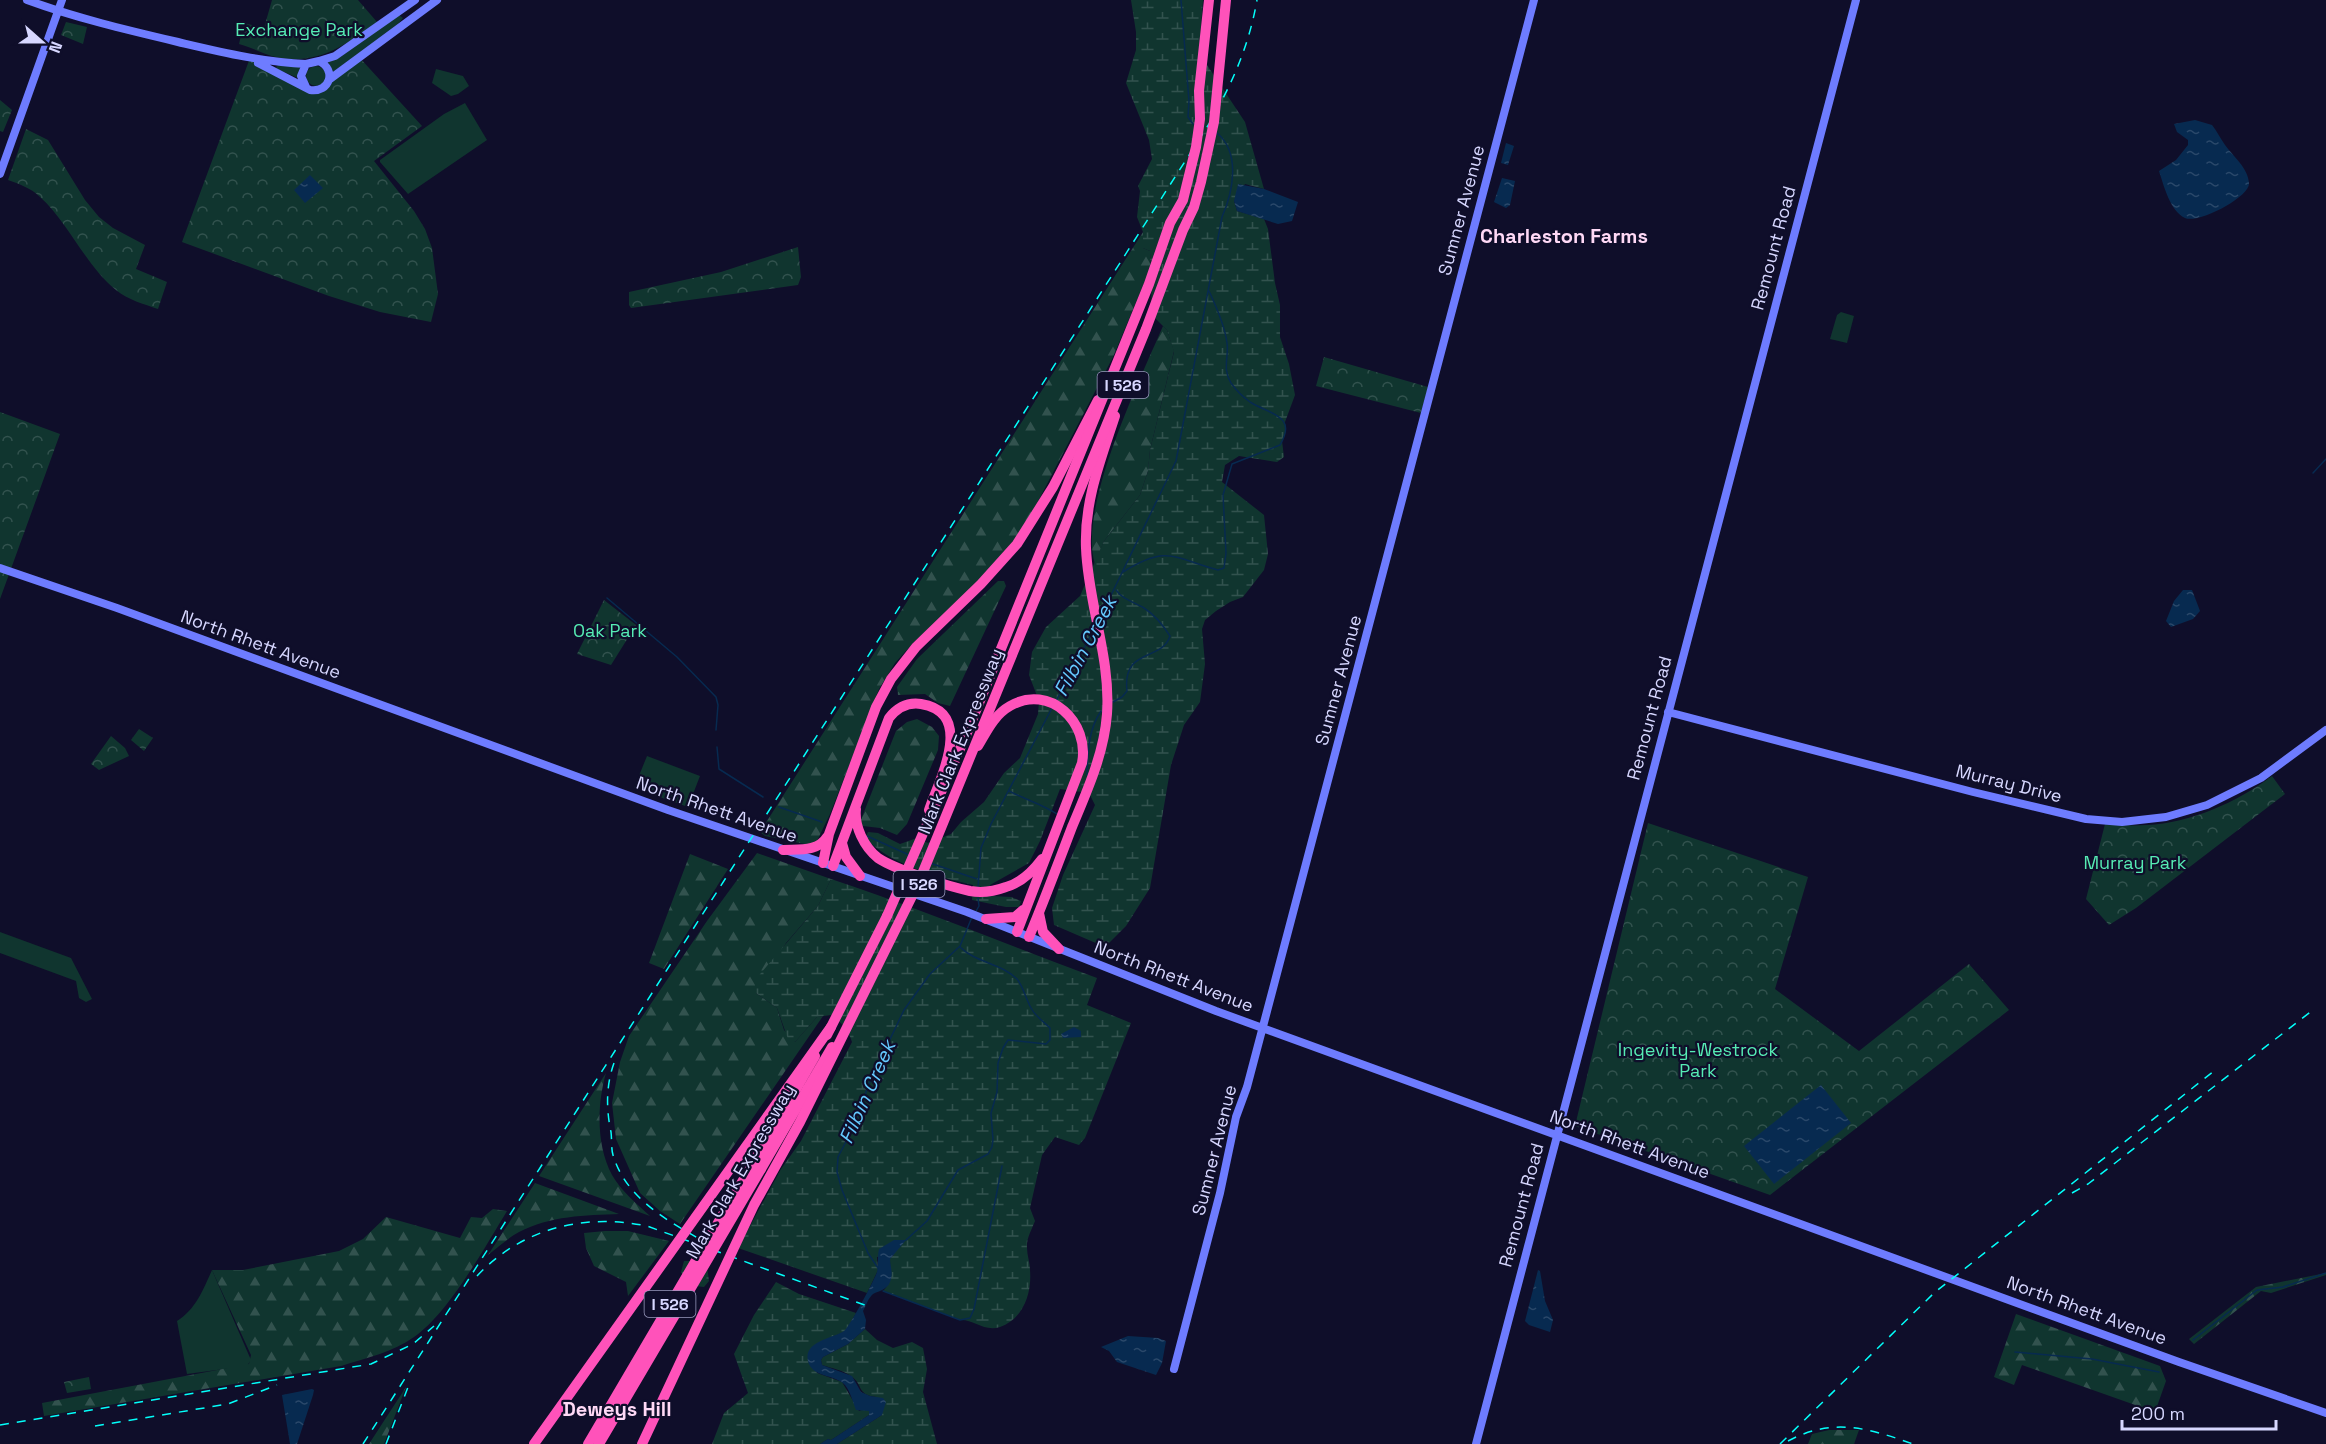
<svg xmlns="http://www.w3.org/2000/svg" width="2326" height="1444" font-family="'Space Grotesk',sans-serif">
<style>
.grass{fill:#10352f}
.forest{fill:url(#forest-firs)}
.wetland{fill:url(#wetland-marsh)}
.park{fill:url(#park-crowns)}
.water{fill:url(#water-ripples)}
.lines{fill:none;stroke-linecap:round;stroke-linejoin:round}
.stream{stroke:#072a50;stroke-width:1.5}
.secondary{stroke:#6e7cff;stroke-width:8}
.highway{stroke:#ff52ba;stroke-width:10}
.rail{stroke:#03fffa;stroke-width:1.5;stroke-dasharray:9 8;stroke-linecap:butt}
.highway-bridge{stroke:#ff52ba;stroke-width:10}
.labels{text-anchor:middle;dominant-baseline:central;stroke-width:4.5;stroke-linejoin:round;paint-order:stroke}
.shield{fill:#0f0e2a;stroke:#9b9bbf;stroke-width:1.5}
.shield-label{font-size:16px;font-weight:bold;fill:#d7d7ff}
.park-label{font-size:18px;fill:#56ecb4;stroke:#0f0e2a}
.street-label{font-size:18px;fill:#d7d7ff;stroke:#0f0e2a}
.neighbourhood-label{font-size:20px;font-weight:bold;fill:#ffd9f6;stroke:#0f0e2a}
.water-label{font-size:20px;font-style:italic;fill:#65caff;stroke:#0f0e2a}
</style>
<defs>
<pattern id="forest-firs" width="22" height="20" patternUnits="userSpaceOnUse" patternTransform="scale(1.5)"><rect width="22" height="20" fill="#10352f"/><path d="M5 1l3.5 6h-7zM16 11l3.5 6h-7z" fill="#32524e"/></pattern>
<pattern id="wetland-marsh" width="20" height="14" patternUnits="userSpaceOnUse" patternTransform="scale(1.5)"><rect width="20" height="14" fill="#10352f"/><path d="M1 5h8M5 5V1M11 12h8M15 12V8" fill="none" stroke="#32524e"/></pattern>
<pattern id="park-crowns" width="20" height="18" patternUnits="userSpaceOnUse" patternTransform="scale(1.5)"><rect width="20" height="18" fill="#10352f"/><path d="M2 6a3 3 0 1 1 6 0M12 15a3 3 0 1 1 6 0" fill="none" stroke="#32524e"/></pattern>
<pattern id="water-ripples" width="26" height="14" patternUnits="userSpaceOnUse" patternTransform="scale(1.5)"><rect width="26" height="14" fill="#072a50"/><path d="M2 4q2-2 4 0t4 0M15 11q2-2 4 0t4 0" fill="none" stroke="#2a486a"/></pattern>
</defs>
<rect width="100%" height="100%" fill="#0f0e2a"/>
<path class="grass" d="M399,15L403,18L398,24L333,72L328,62L339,58Z
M278,65L299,67L300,68L298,78L277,69L276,67Z
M306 76a10 10 0 1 1 20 0a10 10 0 1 1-20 0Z
M436,69L463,76L469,86L458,94L451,96L432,83Z
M465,103L487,140L408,194L380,162V160L444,114Z
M1841,312L1854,316L1847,343L1830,339L1837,315Z
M647,756L700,776L688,807L634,788Z
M0,932L71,958L92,999L86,1002L79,998L76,981L0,953Z
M212,1270L251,1360L247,1366L187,1374L177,1321C196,1309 203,1290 212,1270Z"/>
<path class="forest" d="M1143,232V248L1150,251V269L1113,357L1033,511L1009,549L947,612L914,642L895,663L879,689L830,814L817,841L810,845L765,836L760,832Z
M1163,326L1167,330L1174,351L1150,450L1148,471L1140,495L1104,541L1095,564C1077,509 1140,380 1163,326Z
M998,581H1004L1006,586L950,706L938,703L925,694L898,695L897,687L917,659Z
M917,719L932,727L939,736L938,750L907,824L897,835L880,828L863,826L860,822L896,731L907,722Z
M757,853L831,879L818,906L786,943L756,993L777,1008L784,1030L795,1042L817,1017L823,1016L680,1224L660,1211L640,1193L616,1139L612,1103L620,1062L629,1036L707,921Z
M690,854L728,869L664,969L649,963Z
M606,1073C597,1104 596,1145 612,1175C621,1191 637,1204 650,1216L539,1176Z
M535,1183L619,1214C585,1215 550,1216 519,1232C508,1238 498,1247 488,1255Z
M493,1209L507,1211C485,1247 448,1314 414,1337C393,1352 366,1358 341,1366L44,1416L42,1403L249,1364L251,1355L212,1270H243L339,1251L363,1239L386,1217L460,1238L471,1217L482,1218Z
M605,1231H628L669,1241L628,1296L626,1282L594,1266L586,1248L584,1233Z
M2326,1273V1275L2271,1293L2261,1291L2194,1344L2189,1339L2256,1287Z
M2016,1314L2160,1366L2166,1381L2155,1412L2022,1365L2014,1385L1994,1377Z
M406,1387L384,1444H369Z
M1829,1430H1859L1854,1444H1808L1812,1434Z"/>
<path class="wetland" d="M1131,0H1203L1199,53L1245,122L1264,189L1245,184L1234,201L1237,211L1264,219L1268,229L1275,283L1280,305V337L1289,364L1295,395L1285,422L1286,430L1282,441L1284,457L1277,462L1239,456L1225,465L1222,482L1264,515L1268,554L1264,570L1243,597L1230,602L1216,611L1205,620L1202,629L1205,664L1200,702L1184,725L1171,765L1150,888L1126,926L1105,947L1054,925L1052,908L1063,875L1095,805L1089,793L1060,789L1040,841L1029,863L990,885L992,896L1011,897L1021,901L1019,907H1006L972,900L973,885C936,876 893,866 865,838L868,832L878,833L900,844L917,838L928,843L951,834L961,822L984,802L1004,773L1020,758L1038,714L1039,701L1029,675L1032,652L1046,627L1080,596L1104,541L1140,495L1148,471L1150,450L1174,352L1167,330L1152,315L1150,251L1143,248V232L1137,217L1140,191L1138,186L1152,159L1149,140L1126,83L1136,50V32Z
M831,879C921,909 1008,945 1097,978L1087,1005L1131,1023L1085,1138L1079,1145L1055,1137L1042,1155L1030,1208L1035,1221C1032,1229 1026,1239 1027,1248C1027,1255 1030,1263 1030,1270C1032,1294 1023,1319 1000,1327C984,1332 973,1319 960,1320L883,1291C893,1281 890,1272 890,1258L894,1255L877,1257L878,1270L867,1293L738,1248L781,1169L801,1141L852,1042C848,1029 842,1023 831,1015L817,1017L795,1042L788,1039L777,1008L756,993L755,980L818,906Z
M684,1261H694L707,1266L709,1281L704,1287C692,1286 687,1282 681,1272Z
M776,1282L799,1294L856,1313L846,1331L816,1344L808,1356L817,1373L842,1382L859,1411L865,1409L869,1411V1415L831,1440L828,1439L820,1444H712L724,1413L748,1393L734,1354L754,1315Z
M865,1329L877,1340L893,1348L912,1342L923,1348L927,1369L923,1392L937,1444H837L882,1415L877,1397C856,1395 864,1385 851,1376C843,1370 831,1368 822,1365L821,1360L823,1357L848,1344Z"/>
<path class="park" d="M272,0H358L377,22C346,45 317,66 276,57C260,53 254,48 239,44L244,23L264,28Z
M66,22L87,27L83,44L61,35Z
M359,57L422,126L374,161L414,211L425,229L432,248L438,294L431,322L380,312L329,296L182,242L250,58L314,91Z
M0,100L12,110L3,132L0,131Z
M26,129L48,140L85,200L99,217L113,228L145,245L136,269L167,282L158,309C144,304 128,300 116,290C86,266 68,222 40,197C31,188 19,184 8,180Z
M798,247L801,277L798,285L631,308L629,305V292L721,272Z
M1324,357L1428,387L1421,413L1316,386Z
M0,412L60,434L0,599Z
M604,600L636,625L611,665L577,654Z
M139,729L153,738L144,751L131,740Z
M111,736L125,748L129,756L99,770L91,764Z
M2272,776L2285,794L2136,908L2109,925L2086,899L2105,824C2119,825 2133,826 2147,825C2190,823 2238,802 2272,776Z
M1648,823L1808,877L1775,989L1859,1051L1969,964L2009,1010L1770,1195L1575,1126Z
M89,1377L91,1389L67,1393L64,1382Z"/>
<path class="water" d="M2195,120L2212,125C2217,131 2220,138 2225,145C2233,156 2248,168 2249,183C2250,197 2198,224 2185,218C2170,211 2164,186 2159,171L2176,160L2188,145V140L2177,132L2174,124Z
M1506,143L1514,146L1508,165L1501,163Z
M310,175L323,188L305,203L294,190Z
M1502,178L1515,181L1510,205L1506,208L1494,202Z
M1238,184L1264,189L1298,202L1292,221L1278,224L1237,211L1234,201Z
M2183,590H2192L2200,611L2193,619L2171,627L2166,621L2174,601Z
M1074,1027L1081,1031V1037L1063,1038L1061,1034Z
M1821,1085L1851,1123L1774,1184L1744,1146Z
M894,1240H906L890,1259C890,1265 893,1272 891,1279C889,1289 881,1290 873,1294C868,1298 866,1306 863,1311L866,1320L865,1329L848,1344L823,1357L821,1360L822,1365L852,1376L861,1392L870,1396L883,1398L886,1402L882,1415L837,1444H820L828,1439L831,1440L869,1415V1411L856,1410C853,1402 850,1391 845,1385C835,1374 812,1378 808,1361C803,1341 834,1338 844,1331C849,1328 875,1279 877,1272C879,1264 877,1257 879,1249Z
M1538,1270L1540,1271L1545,1301L1553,1320L1550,1332L1529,1325L1525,1321Z
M1128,1336L1158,1338L1166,1341L1162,1363L1156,1375L1117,1362L1109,1351L1101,1347Z
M312,1389L314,1390L313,1395L297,1444H290L282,1395Z"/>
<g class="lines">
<path class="stream" d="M1181,0L1189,101L1188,117L1193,124
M2313,473L2326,459
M1123,572C1168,544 1173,558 1218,570L1224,568L1226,553L1223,495L1232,464L1280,445C1298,415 1269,414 1250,402C1243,397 1236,390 1231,383C1222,369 1229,357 1227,343C1225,326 1216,306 1209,291
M607,598L677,657L716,697L718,705L716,730
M1101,616L1176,461L1222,217C1233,192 1241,153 1217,133
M1056,701L1093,631
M1113,702L1122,697L1127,691C1122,647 1162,662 1170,636C1163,625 1155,615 1144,608C1134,602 1123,600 1116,590
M717,747L719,769L763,797
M1087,775C1088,752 1088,730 1101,711
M1009,791C1026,800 1042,804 1057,814
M779,807L822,822
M867,836L909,855
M930,863L977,879
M978,887L981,848L991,824L1052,708
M975,913L979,906L978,898
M906,1240L927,1221L958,1170L988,1154L992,1147L993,1140L991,1113L997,1092L998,1063L1003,1048L1008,1040L1046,1044L1050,1040V1028C1043,1021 1036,1017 1031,1008C1026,999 1023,986 1017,979C1001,963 976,963 960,947
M878,1268L868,1253L842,1190L837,1172L838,1157L850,1134L871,1079L904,1010L930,974L960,946L972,917
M883,1291L960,1320L970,1318L974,1309L1002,1166
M2193,1340L2257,1290L2283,1287L2326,1273
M2015,1352L2092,1359L2159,1372"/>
<path class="secondary" d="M27,0C76,18 127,30 178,42C221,52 262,62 306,64
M319,61L335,56L415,0
M258,63L310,90C330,93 337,70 319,61L306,64L301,76L306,87
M330,79L437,0
M0,174L62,0
M0,568L117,608L668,810L967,912L1216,1011L2179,1362L2326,1413
M1668,712L1973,792L2086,819L2122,822L2166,817L2207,805L2261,778L2326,730
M1174,1369L1220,1193L1236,1117L1247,1087L1534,0
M1476,1444L1856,0"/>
<path class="highway" d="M978,746C987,731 994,715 1010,706C1050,683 1090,723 1082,763L1017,932
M856,809C854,826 864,847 878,858C896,870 947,886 970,891C981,893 995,891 1006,887C1021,883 1033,871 1042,859
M842,843L846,857L860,876
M783,850C798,849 818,852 827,837
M823,863L829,834L876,707L891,679L916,647L981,584L1017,544L1053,487L1098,400
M833,866L889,718C897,708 908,702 921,704C976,713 939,780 929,810
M1039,913L1043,932L1059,949
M986,919L1015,917L1023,910
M1029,937C1044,901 1058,864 1072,827C1087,791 1104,754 1107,714C1111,658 1088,604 1086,548C1084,501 1101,459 1115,416
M827,1035L887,916
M752,1165L815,1056
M761,1169L832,1047"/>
<path class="rail" d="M614,1063C606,1085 606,1109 611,1132C612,1140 611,1148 613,1155C625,1196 664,1219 698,1238
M2072,1193L2088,1184L2313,1010
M477,1276C522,1228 584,1213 647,1226L870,1307
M0,1425L371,1364L413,1344L434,1326
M95,1426L228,1404L277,1385
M1788,1441C1833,1417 1868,1428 1913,1444
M363,1444L1209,124C1232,84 1249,46 1257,0
M386,1444L410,1382
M1780,1444L1934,1293L2214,1071"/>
<path class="highway-bridge" d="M887,916L966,735L1149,284L1170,223L1183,200L1196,147L1200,119L1199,91L1209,0
M534,1444L831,1027
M588,1444L752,1165
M599,1444L761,1169
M642,1444L754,1205L800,1122L918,884L1146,329L1183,230L1194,207L1201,182L1214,122L1226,0"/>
</g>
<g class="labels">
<g class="shield">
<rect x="1097.5" y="372" width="51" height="26" rx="4.5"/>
<rect x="893.5" y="871" width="51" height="26" rx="4.5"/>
<rect x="644.5" y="1291" width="51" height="26" rx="4.5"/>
</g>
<g class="shield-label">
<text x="1123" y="385">I 526</text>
<text x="919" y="884">I 526</text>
<text x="670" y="1304">I 526</text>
</g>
<g class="park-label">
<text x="299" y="29">Exchange Park</text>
<text x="610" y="630">Oak Park</text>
<text x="2135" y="862">Murray Park</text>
<text x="1698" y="1049">Ingevity-Westrock<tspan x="1698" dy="21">Park</tspan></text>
</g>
<g class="street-label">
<text transform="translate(1461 210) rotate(-75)">Sumner Avenue</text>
<text transform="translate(1773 248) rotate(-75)">Remount Road</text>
<text transform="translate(261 644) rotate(20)">North Rhett Avenue</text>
<text transform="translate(1338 680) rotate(-75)">Sumner Avenue</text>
<text transform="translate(1649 718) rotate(-75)">Remount Road</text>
<text transform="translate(960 741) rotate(-68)">Mark Clark Expressway</text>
<text transform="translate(2009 783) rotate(14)">Murray Drive</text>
<text transform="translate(717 809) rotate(19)">North Rhett Avenue</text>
<text transform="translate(1174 976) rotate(21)">North Rhett Avenue</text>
<text transform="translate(1630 1144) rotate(20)">North Rhett Avenue</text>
<text transform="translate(1214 1150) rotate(-76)">Sumner Avenue</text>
<text transform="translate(740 1171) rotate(-60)">Mark Clark Expressway</text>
<text transform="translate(1521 1205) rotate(-75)">Remount Road</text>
<text transform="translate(2087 1310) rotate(20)">North Rhett Avenue</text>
</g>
<g class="neighbourhood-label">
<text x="1564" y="236">Charleston Farms</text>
<text x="617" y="1409">Deweys Hill</text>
</g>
<g class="water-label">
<text transform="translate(1085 646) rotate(-62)">Filbin Creek</text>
<text transform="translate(867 1092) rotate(-66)">Filbin Creek</text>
</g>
</g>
<g transform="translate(42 42) rotate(111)" stroke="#0f0e2a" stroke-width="4.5" paint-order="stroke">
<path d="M0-4.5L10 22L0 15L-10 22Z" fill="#d7d7ff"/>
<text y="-9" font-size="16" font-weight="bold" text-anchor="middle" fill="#d7d7ff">N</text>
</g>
<path d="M2122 1420v9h154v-9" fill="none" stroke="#d7d7ff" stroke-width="3"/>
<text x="2131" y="1420" font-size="18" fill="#d7d7ff" stroke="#0f0e2a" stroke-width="4.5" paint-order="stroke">200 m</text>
</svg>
